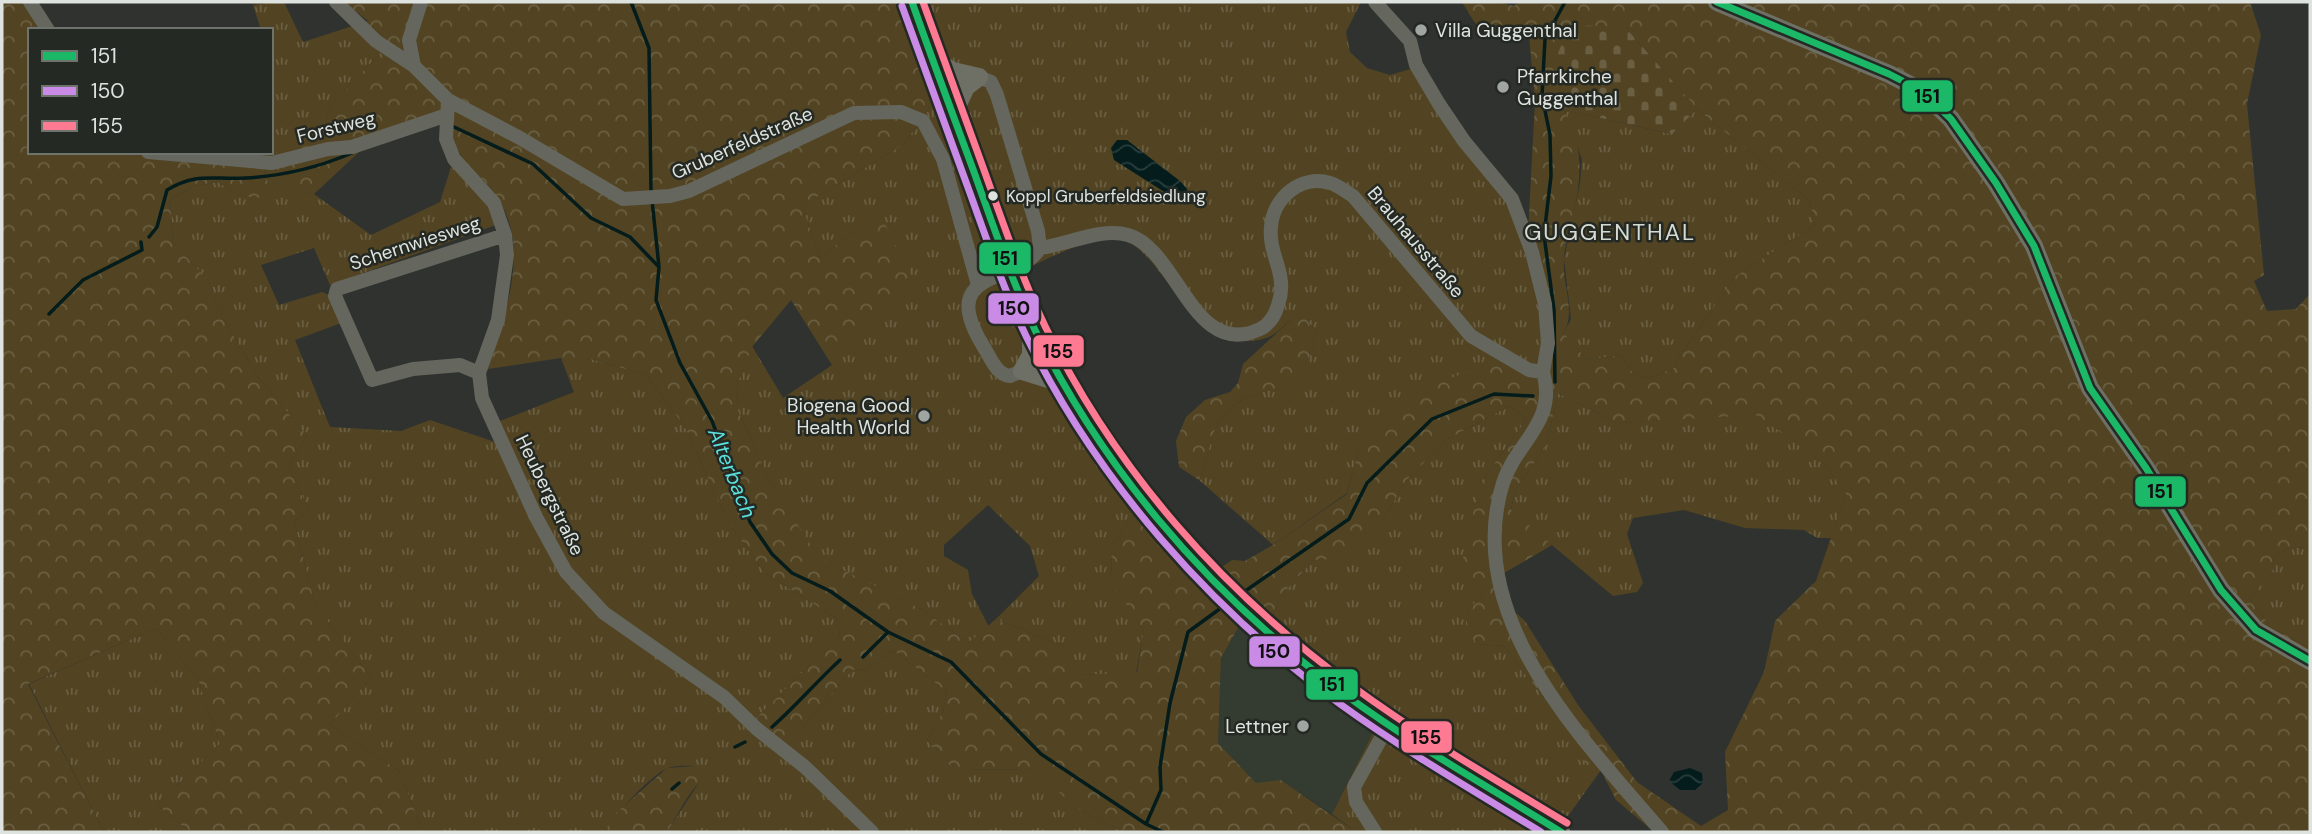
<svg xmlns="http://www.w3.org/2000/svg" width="2312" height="834" font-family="'DM Sans',sans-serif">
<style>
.built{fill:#343c31}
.grass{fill:url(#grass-tufts)}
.forest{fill:url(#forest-crowns);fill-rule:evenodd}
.cemetery{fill:url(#cemetery-stones)}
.water{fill:url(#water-waves)}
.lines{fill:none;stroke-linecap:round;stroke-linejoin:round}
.stream{stroke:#041c1c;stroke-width:3.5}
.minor{stroke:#65675e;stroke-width:14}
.major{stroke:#6f7065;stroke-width:18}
.major-bridge{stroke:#6f7065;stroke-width:18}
.bus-1-casing{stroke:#242923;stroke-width:12}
.bus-2-casing{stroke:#242923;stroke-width:12}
.bus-3-casing{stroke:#242923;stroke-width:12}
.bus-1{stroke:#1ab867;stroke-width:7}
.bus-2{stroke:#ca8be6;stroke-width:7}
.bus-3{stroke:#fe7a93;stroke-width:7}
.poi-dot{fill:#a1a5a1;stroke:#242923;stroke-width:2.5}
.bus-dot{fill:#dfe3df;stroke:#242923;stroke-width:2.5}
.labels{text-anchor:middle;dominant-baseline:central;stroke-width:5;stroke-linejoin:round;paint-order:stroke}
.bus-label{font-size:17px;fill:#dfe3df;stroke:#242923;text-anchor:start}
.poi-label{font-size:19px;fill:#dfe3df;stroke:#242923;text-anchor:start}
.street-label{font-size:19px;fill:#dfe3df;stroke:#242923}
.water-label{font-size:21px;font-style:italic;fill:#5be0dc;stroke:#242923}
.quarter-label{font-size:23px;letter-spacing:2px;fill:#d5dbd3;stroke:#242923}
.line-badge{stroke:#242923;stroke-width:2.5}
.pale-badge-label{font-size:19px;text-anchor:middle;font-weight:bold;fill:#111}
</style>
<defs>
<pattern id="grass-tufts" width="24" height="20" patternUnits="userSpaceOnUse" patternTransform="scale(1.75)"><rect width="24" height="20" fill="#524422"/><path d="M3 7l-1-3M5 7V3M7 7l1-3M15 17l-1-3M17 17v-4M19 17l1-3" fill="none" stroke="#6a5f42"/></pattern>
<pattern id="forest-crowns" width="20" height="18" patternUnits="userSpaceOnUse" patternTransform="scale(1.75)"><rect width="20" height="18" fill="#524422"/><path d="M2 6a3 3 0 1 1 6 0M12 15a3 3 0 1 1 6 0" fill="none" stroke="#6a5f42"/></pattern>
<pattern id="cemetery-stones" width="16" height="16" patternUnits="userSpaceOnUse" patternTransform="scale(1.75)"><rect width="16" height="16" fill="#524422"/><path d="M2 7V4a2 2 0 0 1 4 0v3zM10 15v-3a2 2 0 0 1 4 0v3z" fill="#6a5f42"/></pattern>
<pattern id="water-waves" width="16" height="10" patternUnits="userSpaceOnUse" patternTransform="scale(1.75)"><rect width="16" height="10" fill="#041c1c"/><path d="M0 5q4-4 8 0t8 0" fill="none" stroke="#283d3d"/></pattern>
</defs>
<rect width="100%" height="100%" fill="#2f322e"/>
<path class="built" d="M1239,625L1377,725L1332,814L1281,780L1256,783L1218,743L1221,658Z"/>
<path class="grass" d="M272,2H284L303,42L368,21L389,44L331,105L320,141L286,192L314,194L371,235L440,202L451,167L460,154L499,199L507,221L330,285L314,248L261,265L279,305L322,292L333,297L344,322L295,340L330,427L401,431L430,420L495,442V423L574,392L561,358H588L646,375L685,427L729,524L765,573L836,618L840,636L754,720L803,727L852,670L866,669L893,650L947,692L943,712L927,740L956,769L1041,770C1064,803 1090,819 1128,832H667L700,781L696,766C688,766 676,765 668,768C650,775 614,816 604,832H423L399,771L330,725L371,677L315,605L294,521L309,511L289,466L307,436L257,376L222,316L208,280L173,243L170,200L194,186L218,182L239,196L268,183L260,152H271V30H261L253,5Z
M900,2H1361L1346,32L1350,52L1367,68L1390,75L1414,68L1528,233L1554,342L1527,374L1359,448L1347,493L1273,545L1199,480C1209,460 1209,432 1224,415C1260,374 1304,409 1316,331L1306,319H1292C1285,324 1275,336 1266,338C1183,363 1165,233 1108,238C1082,241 1046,259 1022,271L1046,330L1129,456L1133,474V515L1111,548L1112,583L1144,630L1136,673L1079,675L1065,647L996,619L1039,576L1030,546L988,505L944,545V556L968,570L972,594L989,627L968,643L923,610L818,558L770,481L738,411L737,384L752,346L783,398L832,365L862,225L820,258L802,206L904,144L931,105Z
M1697,109L1810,201L1815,225L1736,276L1680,355L1674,368L1651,378L1634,375L1621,355L1587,360L1564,333L1571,319L1564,259L1580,183L1582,160L1565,110L1671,134Z
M1558,393L1617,423L1756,414L1825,464L1846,494L1831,538H1817L1804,530L1745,528L1684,510L1633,518L1627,534L1643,583L1637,592L1613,596L1511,511L1515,490L1546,446Z
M1509,406L1527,419L1480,483L1484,592L1466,613L1477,644L1503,646L1601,770L1568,816L1550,817L1559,832H1356L1332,814L1377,725L1239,626L1272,617L1280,597L1313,560L1382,522L1405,482L1446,440Z
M2310,547V648L2271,627L2249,598L2272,573L2274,556L2290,548Z
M156,628L198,679L220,744L157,805L190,832H104L29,684Z"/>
<path class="forest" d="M2,2H36L53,30H30V152H260L268,183L263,198L239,196L218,182L194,186L170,200L173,243L208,280L222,316L257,376L307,436L289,466L309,511L294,521L315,605L371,677L330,725L399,771L423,832H190L157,805L220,744L198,679L156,628L28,684L104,832H2Z
M344,2H407L424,7L429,2H900L931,105L904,144L802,206L820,258L862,225L883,220L911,276L832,365L791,300L752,347L737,384L738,411L770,481L819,558L923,610L968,643L996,619L1065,647L1080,675L1137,672L1144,630L1112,584L1111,548L1133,515L1198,583L1232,560L1245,561L1273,545L1347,494L1359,448L1442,381L1485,366L1501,365L1527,374L1554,342L1528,233L1535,102L1529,35C1514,29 1490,38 1478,26C1471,20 1468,9 1461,2H1497L1514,6L1518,2H2250L2261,35L2247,104L2264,275L2254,281L2267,311L2296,309L2310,294V547L2290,548L2274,556L2272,573L2249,598L2271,627L2310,648V832H1654L1616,800L1601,770L1578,759L1580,743L1503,646L1477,644L1466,629V613L1484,592L1462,563L1480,483L1527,419L1509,406L1446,440L1405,482L1382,522L1331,559L1313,560L1280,597L1272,617L1239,626L1221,658L1218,743L1256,783L1281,780L1356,832H1128C1090,819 1064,803 1040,770L956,769L927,740L943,712L947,692L893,650L866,669L852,670L803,727L780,738L754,720L840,636L836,618L765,573L729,524L685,427L646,375L588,358H561L488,369C504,316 532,248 497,197C486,181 469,168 459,152C451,140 447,125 441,113L369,137L358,153L314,194L286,193L276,152L320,141L331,105L389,44L368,21ZM1625,27L1697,109L1810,201L1815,225L1736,276L1680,355L1674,368L1651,378L1634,375L1621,355L1587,360L1564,333C1576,310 1562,285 1564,260C1564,248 1569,234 1572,223C1582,174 1586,143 1558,99ZM1558,393L1617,423L1756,415L1825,464L1846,494L1816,581L1775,621L1764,672L1725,752L1728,810L1701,826L1637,782L1578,705L1525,621L1510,608L1499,576L1552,545L1511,510L1515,490L1546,446Z
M1292,319H1306L1316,331C1304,411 1259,374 1224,415C1209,432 1209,460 1199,480L1179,467L1176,441L1186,417L1205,400L1230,392L1238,383L1243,364Z
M696,766L705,768L709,775C689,787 680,813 667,832H604L617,812L667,768Z"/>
<path class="cemetery" d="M1570,25L1625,27L1697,109L1672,134L1565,110C1545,77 1556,57 1570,25Z"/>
<path class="water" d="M1117,140H1127L1180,181L1187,189L1186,198L1177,200L1114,160L1111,148Z
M1690,768L1702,773L1703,783L1695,790H1680L1669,781L1674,772Z"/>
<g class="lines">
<path class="stream" d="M631,2L649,48L651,192
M452,126L533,164L591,218L630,237L658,266
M652,200L659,267L656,300L680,363L712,421L750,522L772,554L792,573L830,591L888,632L951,662L1041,754L1146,824L1163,832
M149,237L157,227L167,190C197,172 213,180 246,178C282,176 319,167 352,153
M49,314L83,280L142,250L141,242
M1555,382L1554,310L1544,235L1551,176L1550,135L1542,96L1545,39L1565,2
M1241,594L1349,519L1367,483L1432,419L1494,394L1533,396
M863,657L888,632
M772,727C796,706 816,682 840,660
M735,747L745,742
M672,789L679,783
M1146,824L1161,790L1160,767L1170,703L1188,632L1225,605"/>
<path class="minor" d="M30,2L48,30
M336,2L376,41L414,66L448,100L520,138L623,199L670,196L689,191L854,113L901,112L923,121L943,159L978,285
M414,66L409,40L421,2
M979,77L991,82L997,95L1038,231L1040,248C1017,286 933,267 985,349C991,359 997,375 1010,376L1022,371
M448,100L446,139L454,159L494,203L505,235L507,255L498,320L479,373L482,398L536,517L566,572L604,613L724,697L757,729L805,767L872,832
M148,152L272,163L328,149L352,147L447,115
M1040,248C1067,245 1101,227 1128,235C1178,249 1193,361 1260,329C1270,324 1275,316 1278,305C1289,274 1268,256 1271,227C1273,198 1301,174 1330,183C1338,185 1346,192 1353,196L1471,336L1529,370L1543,372L1548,343L1545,304L1532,252L1512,199L1464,141L1439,104L1416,65L1410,41L1375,2
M1543,372C1558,422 1516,442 1503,483C1461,618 1583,739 1662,832
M479,373L460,365L413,369L372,380L335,296L337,289L505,235
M1375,832L1356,802L1354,787L1389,724"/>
<path class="major" d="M912,2L1003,254
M1717,2L1889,74L1922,91L1951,119L1996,183L2034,246L2090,388L2146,468L2221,590L2256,630L2310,661
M932,59L953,71L979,77
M953,115L966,87L979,77
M1012,278C1078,434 1184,568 1317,673C1393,733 1479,781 1561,832
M1031,326V355L1022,371L1064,384"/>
<path class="major-bridge" d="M1003,254L1012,278"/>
<defs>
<path id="bus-1" d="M912,2C932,59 953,115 974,172C993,225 1011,279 1035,330C1101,465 1200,582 1318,674C1394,734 1479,781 1561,832
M1717,2L1889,74L1922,91L1951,119L1996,183L2034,246L2090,388L2146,468L2221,590L2256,630L2310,661"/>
<path id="bus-2" d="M902,6C922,62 943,118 963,174C983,228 1001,284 1026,336C1098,482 1209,608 1340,704C1405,751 1474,791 1541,832"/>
<path id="bus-3" d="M923,2C943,58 964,114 984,170C1003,223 1021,276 1045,326C1115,470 1223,592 1352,686C1420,736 1494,779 1567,823"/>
</defs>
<use href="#bus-1" class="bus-1-casing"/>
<use href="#bus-2" class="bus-2-casing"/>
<use href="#bus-3" class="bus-3-casing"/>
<use href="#bus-1" class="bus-1"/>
<use href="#bus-2" class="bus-2"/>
<use href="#bus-3" class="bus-3"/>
</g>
<g class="poi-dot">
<circle cx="1421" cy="30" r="7"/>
<circle cx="1503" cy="87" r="7"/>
<circle cx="924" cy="416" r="7"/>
<circle cx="1303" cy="726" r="7"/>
</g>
<circle class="bus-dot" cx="993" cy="196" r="6"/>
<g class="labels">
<g class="bus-label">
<text x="1006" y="196">Koppl Gruberfeldsiedlung</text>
</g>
<g class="poi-label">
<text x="1435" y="30">Villa Guggenthal</text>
<text x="1517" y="76">Pfarrkirche<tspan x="1517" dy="22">Guggenthal</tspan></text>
<text x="910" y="405" text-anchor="end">Biogena Good<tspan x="910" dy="22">Health World</tspan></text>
<text x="1289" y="726" text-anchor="end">Lettner</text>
</g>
<g class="street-label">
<text transform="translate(336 127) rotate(-14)">Forstweg</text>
<text transform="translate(742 143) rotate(-24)">Gruberfeldstraße</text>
<text transform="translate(1416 242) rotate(50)">Brauhausstraße</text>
<text transform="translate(415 243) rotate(-18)">Schernwiesweg</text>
<text transform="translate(550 495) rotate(64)">Heubergstraße</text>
</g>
<g class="water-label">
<text transform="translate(732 473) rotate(68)">Alterbach</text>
</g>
<g class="quarter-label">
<text x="1610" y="232">GUGGENTHAL</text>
</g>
</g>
<g class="line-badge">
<rect x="1901" y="79" width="53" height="34" rx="7" fill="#1ab867"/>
<rect x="978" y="241" width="54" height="34" rx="7" fill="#1ab867"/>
<rect x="987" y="292" width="53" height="33" rx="7" fill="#ca8be6"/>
<rect x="1032" y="334" width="53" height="34" rx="7" fill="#fe7a93"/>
<rect x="2134" y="475" width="53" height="33" rx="7" fill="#1ab867"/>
<rect x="1248" y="635" width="53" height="33" rx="7" fill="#ca8be6"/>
<rect x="1305" y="668" width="54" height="33" rx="7" fill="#1ab867"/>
<rect x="1400" y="720" width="53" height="34" rx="7" fill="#fe7a93"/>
</g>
<g class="pale-badge-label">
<text x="1927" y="103">151</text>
<text x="1005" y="265">151</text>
<text x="1014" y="315">150</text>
<text x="1058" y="358">155</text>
<text x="2160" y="498">151</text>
<text x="1274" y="658">150</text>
<text x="1332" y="691">151</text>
<text x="1426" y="744">155</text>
</g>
<rect width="2312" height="834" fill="none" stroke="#dfe3df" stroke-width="7"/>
<rect x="28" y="28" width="245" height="126" fill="#242923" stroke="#6f736e" stroke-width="2"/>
<rect x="42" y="51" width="35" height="10" fill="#1ab867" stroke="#6f736e" stroke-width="2"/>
<text x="91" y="63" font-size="21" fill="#dfe3df">151</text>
<rect x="42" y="86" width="35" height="10" fill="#ca8be6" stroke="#6f736e" stroke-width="2"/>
<text x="91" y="98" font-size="21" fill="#dfe3df">150</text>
<rect x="42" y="121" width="35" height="10" fill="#fe7a93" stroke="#6f736e" stroke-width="2"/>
<text x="91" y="133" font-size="21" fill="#dfe3df">155</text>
</svg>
